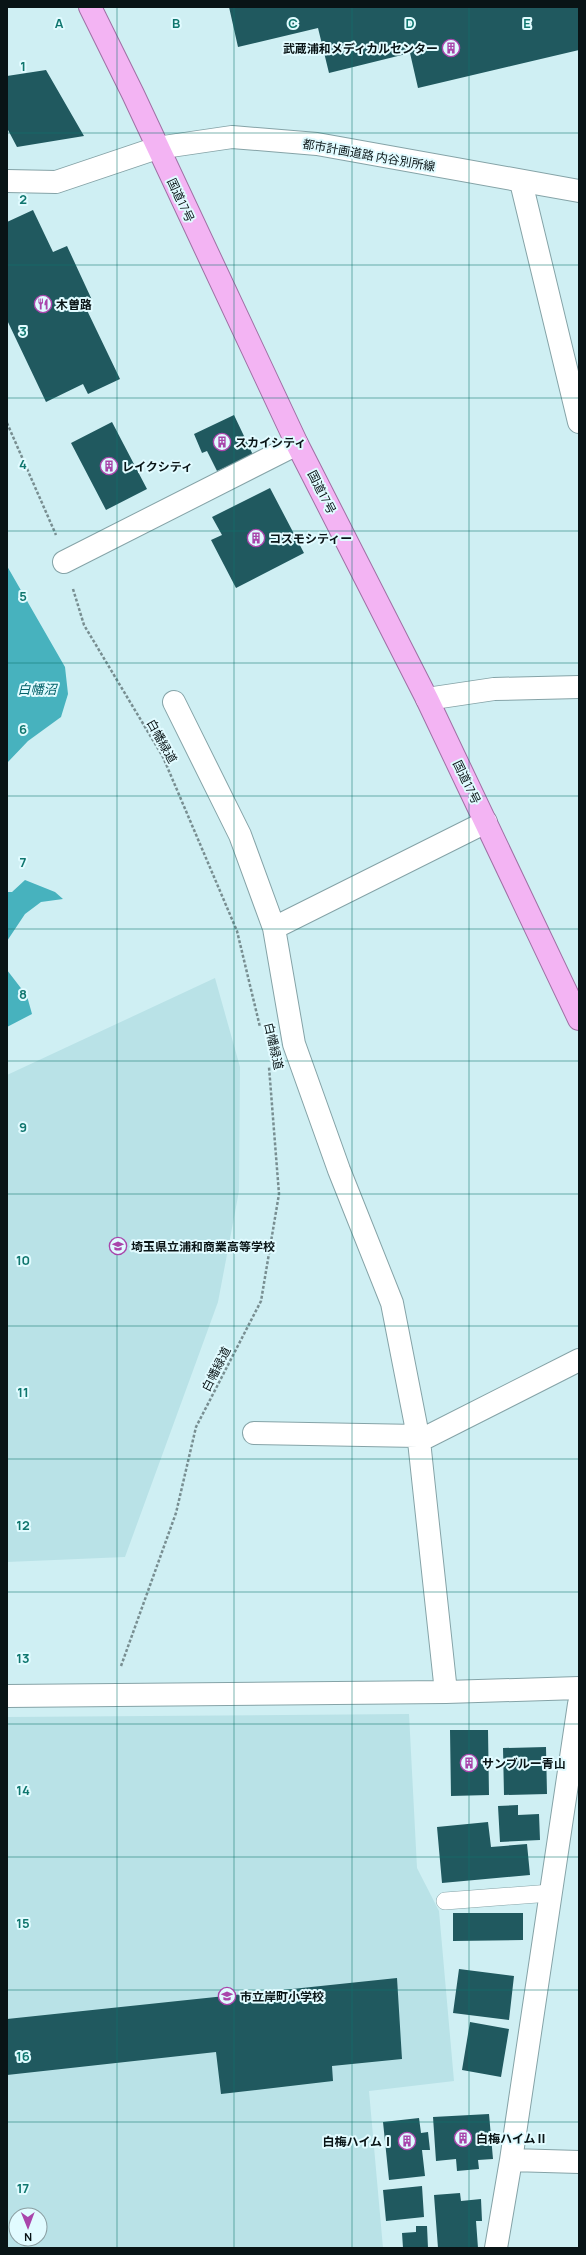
<svg xmlns="http://www.w3.org/2000/svg" width="586" height="2255" font-family="Manrope,'Noto Sans JP',sans-serif">
<style>
.built{fill:#b9e2e7;fill-rule:evenodd}
.water{fill:#47b2be}
.building{fill:#20595f}
.lines{fill:none;stroke-linecap:round;stroke-linejoin:round}
.service-casing{stroke:#85a3a7;stroke-width:18}
.minor-casing{stroke:#85a3a7;stroke-width:24}
.tertiary-casing{stroke:#85a3a7;stroke-width:24}
.trunk-casing{stroke:#9f70a4;stroke-width:24}
.path{stroke:#788e91;stroke-width:2.5;stroke-dasharray:3 2;stroke-linecap:butt}
.service{stroke:#fff;stroke-width:17}
.minor{stroke:#fff;stroke-width:22}
.tertiary{stroke:#fff;stroke-width:22}
.trunk{stroke:#f3b4f3;stroke-width:22}
.grid{fill:none;stroke:#0f766e;stroke-width:1;stroke-opacity:0.55}
.labels{text-anchor:middle;dominant-baseline:central;stroke-width:4;stroke-linejoin:round;paint-order:stroke}
.poi-label{font-size:12px;font-weight:bold;fill:#091416;stroke:#e1fbff;text-anchor:start}
.street-label{font-size:12px;fill:#091416;stroke:#e1fbff}
.water-label{font-size:13px;font-style:italic;fill:#04636b;stroke:#e1fbff}
.grid-label{font-size:13px;text-anchor:middle;font-weight:bold;fill:#0f766e;stroke:#e1fbff;stroke-width:4;stroke-linejoin:round;paint-order:stroke}
</style>
<rect width="100%" height="100%" fill="#cfeff3"/>
<path class="built" d="M215,978L240,1067L239,1191L218,1302L125,1557L7,1562V1075Z
M409,1714L417,1868L439,1911L454,2081L369,2091L383,2248H7V1717ZM16,2215H40V2239H16Z"/>
<path class="water" d="M7,566L65,667L68,694L61,717L28,741L7,763Z
M25,880L55,892L63,899L41,902L25,914L7,941V892H12Z
M7,970L27,996L32,1014L7,1027Z"/>
<path class="building" d="M229,7H579V50L418,88L410,53L329,73L318,28L238,47Z
M46,70L84,136L17,147L7,128V76Z
M33,210L53,252L67,246L92,300L84,304L120,379L88,394L83,384L46,402L7,320V222Z
M234,415L253,455L217,471L207,451L202,453L194,434Z
M112,422L147,489L106,510L71,443Z
M270,488L304,553L236,588L211,540L222,535L212,517Z
M450,1730H488L489,1795L451,1796Z
M546,1747L547,1794L504,1795L503,1748Z
M518,1805V1815L539,1814L540,1840L500,1842L498,1806Z
M488,1822L491,1847L527,1844L530,1875L442,1883L437,1827Z
M453,1913H523V1940L453,1941Z
M459,1969L514,1976L509,2020L453,2013Z
M397,1978L402,2059L332,2066L333,2081L221,2094L216,2052L7,2075V2019Z
M470,2022L509,2029L501,2077L462,2070Z
M489,2114L493,2159L478,2160L479,2169L457,2171L456,2159L436,2161L433,2117Z
M419,2118L421,2133L428,2132L430,2150H422L425,2176L389,2180L383,2122Z
M422,2186L424,2217L386,2221L383,2190Z
M460,2193L461,2201L481,2199L482,2221H476L478,2248H438L434,2195Z
M416,2226H427L428,2248H403L402,2233L416,2232Z"/>
<g class="lines">
<defs>
<path id="service" d="M445,1901L551,1893"/>
<path id="minor" d="M7,181L56,182L157,148
M521,182L579,422
M64,562L297,444
M427,699L494,689L579,687
M174,702L240,835L274,928L294,1044L339,1170L392,1303L419,1441L446,1692
M274,928L486,822
M254,1433L418,1436
M419,1441L579,1360
M7,1696L446,1692L579,1688
M511,2160L579,2162
M496,2248L511,2160L579,1704"/>
<path id="tertiary" d="M157,148L232,137L317,144L579,191"/>
<path id="trunk" d="M90,7L133,94L297,444L427,699L579,1019"/>
</defs>
<use href="#service" class="service-casing"/>
<use href="#minor" class="minor-casing"/>
<use href="#tertiary" class="tertiary-casing"/>
<use href="#trunk" class="trunk-casing"/>
<path class="path" d="M7,423L56,535
M73,589L84,625L163,757L237,931L260,1027
M121,1666L176,1513L196,1427L261,1301L279,1194L269,1067"/>
<use href="#service" class="service"/>
<use href="#minor" class="minor"/>
<use href="#tertiary" class="tertiary"/>
<use href="#trunk" class="trunk"/>
</g>
<path class="grid" d="M117,7V2248M234,7V2248M352,7V2248M469,7V2248M7,133H579M7,265H579M7,398H579M7,531H579M7,663H579M7,796H579M7,929H579M7,1061H579M7,1194H579M7,1326H579M7,1459H579M7,1592H579M7,1724H579M7,1857H579M7,1990H579M7,2122H579"/>
<defs>
<symbol id="building-ring" viewBox="-11 -11 22 22"><circle r="9.5" fill="#e1fbff" stroke="#a945ab" stroke-width="1.5"/><path d="M-4-6H4V6H1V3H-1V6H-4ZM-2.5-4.3h1.7v1.8h-1.7ZM.8-4.3h1.7v1.8H.8ZM-2.5-1h1.7V.8h-1.7ZM.8-1h1.7V.8H.8Z" fill="#a945ab"/></symbol>
<symbol id="restaurant-ring" viewBox="-11 -11 22 22"><circle r="9.5" fill="#e1fbff" stroke="#a945ab" stroke-width="1.5"/><path d="M-5-6h1v4h1v-4h1v4h1v-4h1v5L-1.5 .5V6h-2V.5L-5-1ZM5-6V6H3V1.5H1.5Q1.5-4 5-6Z" fill="#a945ab"/></symbol>
<symbol id="school-ring" viewBox="-11 -11 22 22"><circle r="9.5" fill="#e1fbff" stroke="#a945ab" stroke-width="1.5"/><path d="M0-5L7-2L0 1L-7-2ZM-4 1L0 2.5L4 1V4Q0 6-4 4Z" fill="#a945ab"/></symbol>
</defs>
<g fill-rule="evenodd">
<use href="#building-ring" x="441" y="38" width="20" height="20"/>
<use href="#restaurant-ring" x="33" y="294" width="20" height="20"/>
<use href="#building-ring" x="212" y="432" width="20" height="20"/>
<use href="#building-ring" x="99" y="456" width="20" height="20"/>
<use href="#building-ring" x="246" y="528" width="20" height="20"/>
<use href="#school-ring" x="108" y="1236" width="20" height="20"/>
<use href="#building-ring" x="459" y="1753" width="20" height="20"/>
<use href="#school-ring" x="217" y="1986" width="20" height="20"/>
<use href="#building-ring" x="453" y="2128" width="20" height="20"/>
<use href="#building-ring" x="397" y="2131" width="20" height="20"/>
</g>
<g class="labels">
<g class="poi-label">
<text x="438" y="48" text-anchor="end">武蔵浦和メディカルセンター</text>
<text x="56" y="304">木曽路</text>
<text x="235" y="442">スカイシティ</text>
<text x="122" y="466">レイクシティ</text>
<text x="269" y="538">コスモシティー</text>
<text x="131" y="1246">埼玉県立浦和商業高等学校</text>
<text x="482" y="1763">サンブルー青山</text>
<text x="240" y="1996">市立岸町小学校</text>
<text x="476" y="2138">白梅ハイムⅡ</text>
<text x="394" y="2141" text-anchor="end">白梅ハイムⅠ</text>
</g>
<g class="street-label">
<text transform="translate(369 155) rotate(10)">都市計画道路 内谷別所線</text>
<text transform="translate(181 200) rotate(65)">国道17号</text>
<text transform="translate(322 492) rotate(63)">国道17号</text>
<text transform="translate(162 741) rotate(61)">白幡緑道</text>
<text transform="translate(467 782) rotate(64)">国道17号</text>
<text transform="translate(274 1046) rotate(77)">白幡緑道</text>
<text transform="translate(216 1369) rotate(-63)">白幡緑道</text>
</g>
<g class="water-label">
<text x="37" y="689">白幡沼</text>
</g>
</g>
<g class="grid-label">
<text x="59" y="28">A</text>
<text x="176" y="28">B</text>
<text x="293" y="28">C</text>
<text x="410" y="28">D</text>
<text x="527" y="28">E</text>
<text x="23" y="71">1</text>
<text x="23" y="204">2</text>
<text x="23" y="336">3</text>
<text x="23" y="469">4</text>
<text x="23" y="601">5</text>
<text x="23" y="734">6</text>
<text x="23" y="867">7</text>
<text x="23" y="999">8</text>
<text x="23" y="1132">9</text>
<text x="23" y="1265">10</text>
<text x="23" y="1397">11</text>
<text x="23" y="1530">12</text>
<text x="23" y="1663">13</text>
<text x="23" y="1795">14</text>
<text x="23" y="1928">15</text>
<text x="23" y="2061">16</text>
<text x="23" y="2193">17</text>
</g>
<rect width="586" height="2255" fill="none" stroke="#091416" stroke-width="16"/>
<g transform="translate(28 2227) rotate(179)"><circle r="19" fill="#e1fbff" stroke="#8b9fa2"/>
<path d="M0-3L7 15L0 10L-7 15Z" fill="#a945ab"/>
<text y="-6" font-size="11" font-weight="bold" text-anchor="middle" fill="#091416">N</text>
</g>
</svg>
